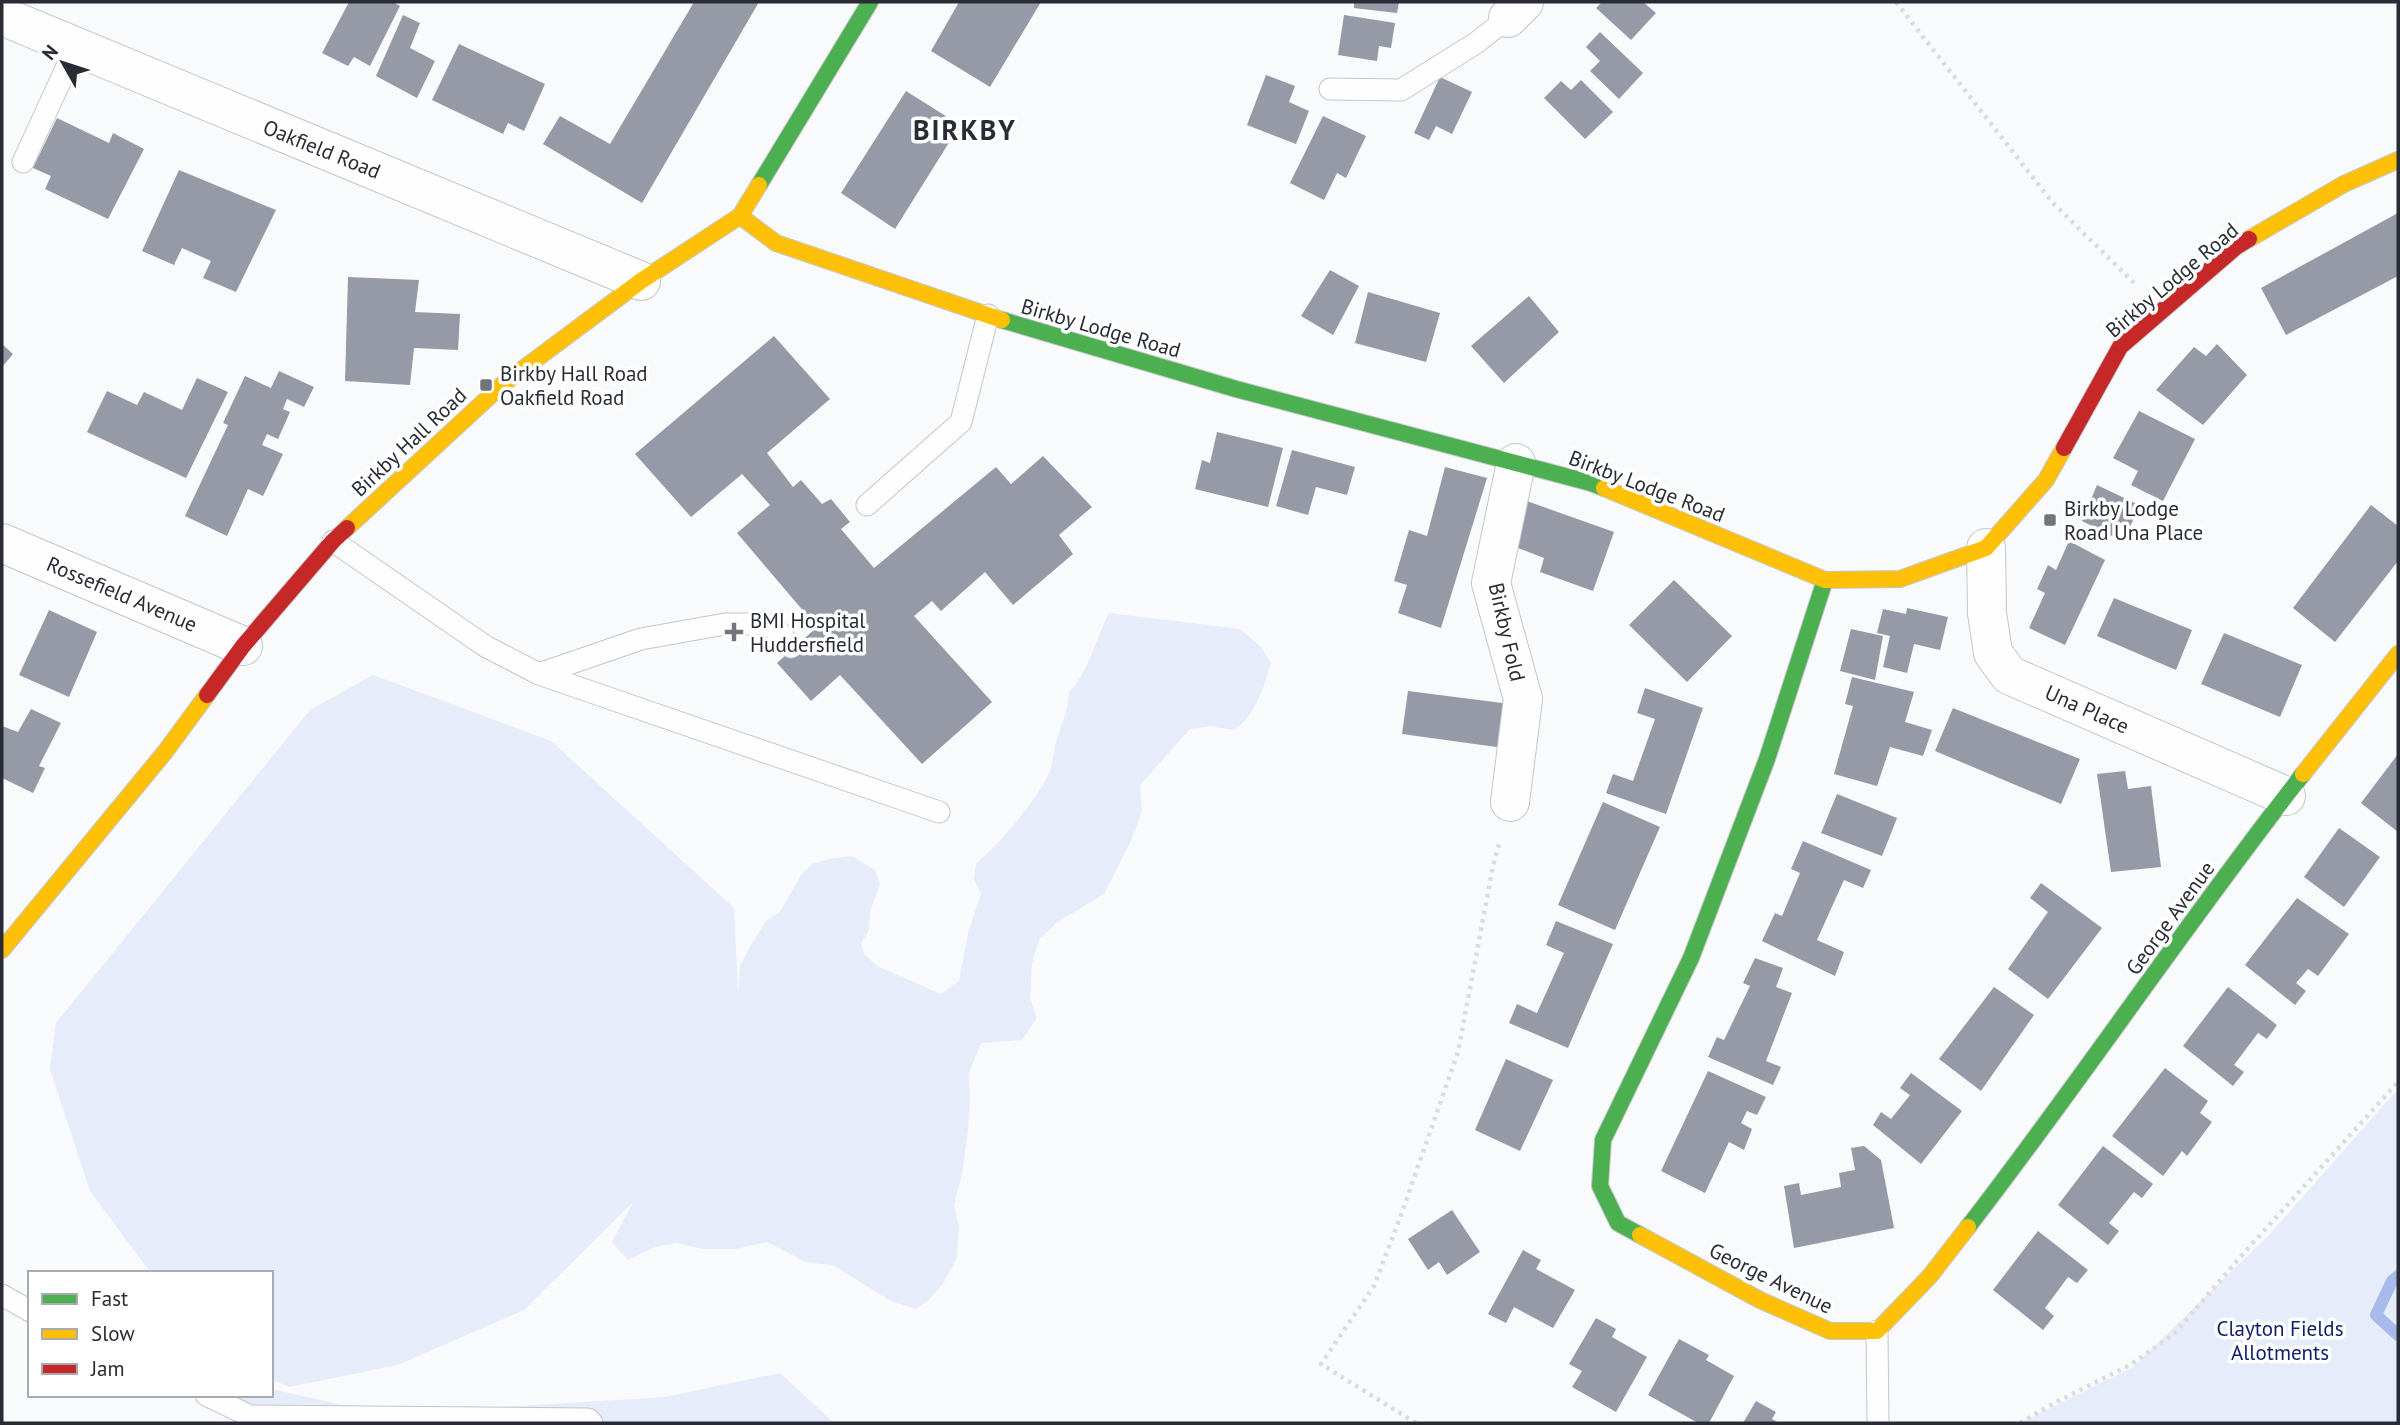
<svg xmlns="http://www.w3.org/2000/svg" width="2400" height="1425" font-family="'PT Sans',sans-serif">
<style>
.green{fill:#e6ecf9}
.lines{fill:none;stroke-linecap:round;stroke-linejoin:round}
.stream{stroke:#a7baea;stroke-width:12}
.building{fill:#969aa7}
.lane-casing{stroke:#c3c6ca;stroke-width:23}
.street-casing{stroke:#c3c6ca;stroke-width:40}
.fast-casing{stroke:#c3c6ca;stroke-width:18}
.slow-casing{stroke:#c3c6ca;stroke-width:18}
.jam-casing{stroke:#c3c6ca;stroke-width:18}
.path{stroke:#dcdcdd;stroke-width:4.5;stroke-dasharray:3.5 5;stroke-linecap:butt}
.lane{stroke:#fefeff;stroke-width:21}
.street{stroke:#fefeff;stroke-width:38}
.fast{stroke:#4caf50;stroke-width:16}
.slow{stroke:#ffc107;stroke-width:16}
.jam{stroke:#c62828;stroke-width:16}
.poi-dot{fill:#71747a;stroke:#fff;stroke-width:2.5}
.labels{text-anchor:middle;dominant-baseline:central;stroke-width:7;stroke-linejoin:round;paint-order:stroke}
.street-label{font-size:21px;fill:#292c34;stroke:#fff}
.poi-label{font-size:21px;fill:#292c34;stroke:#fff;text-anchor:start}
.park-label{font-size:21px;fill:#0f1c6a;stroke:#fff}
.district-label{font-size:28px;font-weight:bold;letter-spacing:2px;fill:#292c34;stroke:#fff}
</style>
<rect width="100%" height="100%" fill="#f8fafc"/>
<path class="green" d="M1109,613L1240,629L1261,647L1271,663C1263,688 1256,715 1234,730L1210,726L1190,729L1140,785L1142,811L1131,841L1104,894L1059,921L1040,938L1032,963L1030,999L1037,1018L1022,1040L981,1043L969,1073L970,1102L968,1130L962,1174L954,1205L959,1227L957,1257L944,1282L929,1300L916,1309L891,1301L833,1265L806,1262L767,1242L735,1249H703L677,1243L654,1247L628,1260L612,1242L633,1202L524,1310L398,1365L289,1387L271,1379V1273H151L90,1191L50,1069L56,1023L310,710L373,675L551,741L734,908L738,994L740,966L750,947L766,921L780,912L801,875L812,864L829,859L852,856L875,870L880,884L870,912L869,930L861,943L864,954L877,966L941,994L959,981L968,933L981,894L974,879L976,864C1001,842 1032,806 1048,776C1053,765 1053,751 1057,739C1063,722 1068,709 1069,692C1087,675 1097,637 1109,613Z
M2398,1089V1423H2020L2133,1367L2268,1236Z
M780,1373L834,1423H233L237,1395H271V1389L356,1408L471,1409L665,1397Z"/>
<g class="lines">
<path class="stream" d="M2398,1276L2392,1281L2376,1315L2398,1335"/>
</g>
<path class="building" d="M349,2H393L400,6L370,66L354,57L348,66L322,53Z
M694,2H759L642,203L543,144L560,116L610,144Z
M959,2H1041L990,87L931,51Z
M1354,2H1399L1397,13L1354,8Z
M1602,2H1643L1656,13L1631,40L1596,8Z
M403,15L420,23L410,48L435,61L417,98L376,76Z
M1344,15L1395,23L1391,48L1379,46L1377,61L1338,55Z
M1600,32L1643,73L1619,99L1590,71L1600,61L1586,47Z
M459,44L545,84L524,131L508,123L503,134L432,100Z
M1266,75L1295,86L1289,102L1309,111L1296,144L1247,125Z
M1440,77L1472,92L1452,134L1436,126L1429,140L1414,133Z
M1581,80L1613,112L1585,139L1544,98L1561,81L1571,90Z
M906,91L960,125L895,229L841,193Z
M1323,116L1366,136L1346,178L1337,173L1324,200L1290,183Z
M57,118L109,143L113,133L144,149L108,219L45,189L51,176L33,168Z
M179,170L276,210L236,292L203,278L211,261L182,248L174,265L142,251Z
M2398,213V276L2286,335L2261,288Z
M1330,270L1359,286L1333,335L1301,316Z
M348,277L419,280L415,312L460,314L458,350L414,348L410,385L345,381Z
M1368,292L1440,313L1426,362L1355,343Z
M1529,296L1559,332L1504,383L1471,346Z
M774,336L830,399L767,453L793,487L801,480L822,504L831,499L850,522L841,529L874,568L996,467L1011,484L1043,456L1092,507L1059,535L1073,554L1013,605L985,572L941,611L932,601L914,616L992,702L922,764L840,675L811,701L777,663L817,627L737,533L770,505L742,474L691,517L635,454Z
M2,344L13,354L2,367Z
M2217,344L2247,375L2203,425L2156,390L2194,347L2206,356Z
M279,371L314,387L304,407L287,399L283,409L290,412L278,439L267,434L262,445L283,454L263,496L248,489L227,536L185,516L228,425L223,423L245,376L271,388Z
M197,378L228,392L186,478L87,432L107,391L137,405L144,392L182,410Z
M2139,411L2195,439L2163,501L2131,485L2138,471L2113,458Z
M1217,432L1283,448L1268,507L1195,489L1202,460L1210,463Z
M1292,450L1355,467L1347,495L1316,487L1308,515L1276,506Z
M1445,467L1487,478L1441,628L1398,613L1407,585L1394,581L1409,530L1427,536Z
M2097,485L2139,505L2124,542L2082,521Z
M1521,499L1614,532L1593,591L1540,572L1544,558L1505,543Z
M2371,505L2398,526V561L2335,642L2293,608Z
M2069,541L2105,560L2065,645L2029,628L2045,593L2037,589L2048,565L2056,570Z
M1674,580L1732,636L1687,682L1629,625Z
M2114,598L2192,630L2176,670L2097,636Z
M1907,608L1948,617L1940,650L1914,644L1907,673L1883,667L1890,636L1877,633L1883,609L1906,614Z
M49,610L97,632L69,697L19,675Z
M1851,629L1883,636L1875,680L1840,671Z
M2224,633L2302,665L2280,717L2201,684Z
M1852,677L1914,692L1905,722L1932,730L1923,756L1890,747L1877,786L1834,774L1853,706L1845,704Z
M1645,688L1703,708L1666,814L1606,793L1613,774L1633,781L1655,719L1637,713Z
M1408,691L1510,704L1504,748L1402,734Z
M1953,708L2080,759L2061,804L1935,751Z
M31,709L61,723L39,766L45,768L33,793L2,778V726L18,732Z
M2398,754V832L2361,803Z
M2125,771L2128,789L2151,786L2161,867L2111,872L2097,774Z
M1837,794L1897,818L1882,856L1821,833Z
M1603,802L1660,827L1615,930L1558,905Z
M2339,828L2380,857L2344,907L2304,877Z
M1803,841L1871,870L1863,888L1844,880L1817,940L1844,952L1835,976L1762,941L1775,913L1782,916L1800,873L1791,869Z
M2041,883L2102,928L2048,999L2008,969L2048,912L2030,898Z
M2297,898L2349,934L2318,976L2308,969L2296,983L2306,991L2295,1005L2245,965Z
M1556,921L1613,944L1568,1048L1509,1023L1517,1004L1537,1013L1564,953L1546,945Z
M1755,958L1783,968L1776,987L1792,993L1766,1061L1781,1067L1773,1085L1708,1057L1717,1037L1724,1040L1750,986L1743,983Z
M1994,987L2034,1015L1981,1091L1939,1059Z
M2228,987L2277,1025L2267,1039L2258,1033L2234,1065L2244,1072L2233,1086L2183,1046Z
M1506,1059L1553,1080L1520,1151L1475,1130Z
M2165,1068L2208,1101L2200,1113L2212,1122L2187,1156L2182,1151L2163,1176L2112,1136Z
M1708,1071L1766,1097L1757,1115L1747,1111L1741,1123L1752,1129L1744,1150L1729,1142L1705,1193L1661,1171Z
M1911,1073L1962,1111L1921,1164L1873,1125L1881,1112L1891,1119L1910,1095L1900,1088Z
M1864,1146L1881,1160L1894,1228L1794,1248L1784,1186L1799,1183L1801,1195L1841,1187L1839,1173L1855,1170L1851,1148Z
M2103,1146L2153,1184L2142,1198L2134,1192L2109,1223L2119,1231L2108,1245L2058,1205Z
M1452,1210L1480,1252L1447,1275L1439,1262L1428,1270L1408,1239Z
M2038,1231L2088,1270L2077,1283L2068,1277L2045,1308L2054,1316L2043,1330L1993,1290Z
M1523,1250L1541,1260L1536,1269L1575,1290L1553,1328L1514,1307L1506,1323L1488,1314Z
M1596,1318L1616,1329L1612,1337L1647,1357L1616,1412L1572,1387L1582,1371L1569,1364Z
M1679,1339L1709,1355L1706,1360L1734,1376L1709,1423H1698L1648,1395Z
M1756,1401L1776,1412L1772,1419L1779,1423H1743Z"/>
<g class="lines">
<defs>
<path id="lane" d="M1330,89L1401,90L1476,43L1508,18
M23,162L76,47
M867,505L961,422L988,315
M333,541L485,646L539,674L939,812
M539,674L641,639L725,624H766L779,632L791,647
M2,1295L30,1311
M1877,1331L1878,1423
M206,1395L250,1416L588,1419L592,1423"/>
<path id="street" d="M2,16L641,281
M1508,18L1524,2
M2,543L243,646
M1986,548L1987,613L1993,653L2009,675L2286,796
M1510,802L1523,699L1491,583L1516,463"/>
<path id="fast" d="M759,185L870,2
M1002,320L1236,389L1591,483L1604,488
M1968,1227C2083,1078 2187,922 2303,774
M1640,1235L1618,1223L1600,1186L1603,1140L1691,958L1767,759L1825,580"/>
<path id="slow" d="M740,216L776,243L1002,320
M2249,239L2344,184L2398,160
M1604,488L1825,580L1900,579L1986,548L2046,480L2064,448
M347,528L504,383L641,281L740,216L759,185
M2303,774L2398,654
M2,950L165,752L207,695
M1640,1235L1760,1300L1830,1331H1877L1930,1276L1968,1227"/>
<path id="jam" d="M2064,448L2120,347L2236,247L2249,239
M207,695L243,646L333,541L347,528"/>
</defs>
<use href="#lane" class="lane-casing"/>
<use href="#street" class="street-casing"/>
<use href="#fast" class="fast-casing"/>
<use href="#slow" class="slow-casing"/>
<use href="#jam" class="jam-casing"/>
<path class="path" d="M1896,2L2052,202L2134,283
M1416,1423L1321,1364L1374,1286L1401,1215L1458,1052L1493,866L1500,840
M2020,1423L2058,1401L2130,1365L2174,1334L2243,1254L2398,1082"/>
<use href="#lane" class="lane"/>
<use href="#street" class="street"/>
<use href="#fast" class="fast"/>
<use href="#slow" class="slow"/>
<use href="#jam" class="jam"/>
</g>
<g class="poi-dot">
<rect x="479" y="378" width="14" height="14" rx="3.5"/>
<rect x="2043" y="513" width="14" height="14" rx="3.5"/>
<path d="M730.5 621.5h7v7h7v7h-7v7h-7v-7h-7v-7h7z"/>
</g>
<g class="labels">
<g class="street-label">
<text transform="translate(322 149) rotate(22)">Oakfield Road</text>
<text transform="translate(2172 280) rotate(-40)">Birkby Lodge Road</text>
<text transform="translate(1101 328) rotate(16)">Birkby Lodge Road</text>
<text transform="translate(409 442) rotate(-43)">Birkby Hall Road</text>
<text transform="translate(1647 486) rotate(21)">Birkby Lodge Road</text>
<text transform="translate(122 594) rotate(23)">Rossefield Avenue</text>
<text transform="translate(1507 632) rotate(77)">Birkby Fold</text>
<text transform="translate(2087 709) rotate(24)">Una Place</text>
<text transform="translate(2170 918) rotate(-54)">George Avenue</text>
<text transform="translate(1771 1278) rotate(26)">George Avenue</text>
</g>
<g class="poi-label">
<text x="500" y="373">Birkby Hall Road<tspan x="500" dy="24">Oakfield Road</tspan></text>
<text x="2064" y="508">Birkby Lodge<tspan x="2064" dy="24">Road Una Place</tspan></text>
<text x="750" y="620">BMI Hospital<tspan x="750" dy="24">Huddersfield</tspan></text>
</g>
<g class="park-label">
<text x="2280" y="1328">Clayton Fields<tspan x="2280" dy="24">Allotments</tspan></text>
</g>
<g class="district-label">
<text x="965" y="129">BIRKBY</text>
</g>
</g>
<rect width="2400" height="1425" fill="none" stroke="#292c34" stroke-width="7"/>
<rect x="28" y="1271" width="245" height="126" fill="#ffffff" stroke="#a9abae" stroke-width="2"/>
<rect x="42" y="1294" width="35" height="10" fill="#4caf50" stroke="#a9abae" stroke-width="2"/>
<text x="91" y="1306" font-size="21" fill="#292c34">Fast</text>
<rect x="42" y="1329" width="35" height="10" fill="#ffc107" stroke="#a9abae" stroke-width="2"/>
<text x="91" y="1341" font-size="21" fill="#292c34">Slow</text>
<rect x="42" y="1364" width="35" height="10" fill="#c62828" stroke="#a9abae" stroke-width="2"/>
<text x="91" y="1376" font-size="21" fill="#292c34">Jam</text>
<g transform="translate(63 63) rotate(309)" stroke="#ffffff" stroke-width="5" paint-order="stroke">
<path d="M0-5L12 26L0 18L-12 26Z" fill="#292c34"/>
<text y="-10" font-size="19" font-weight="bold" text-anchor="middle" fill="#292c34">N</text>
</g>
</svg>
